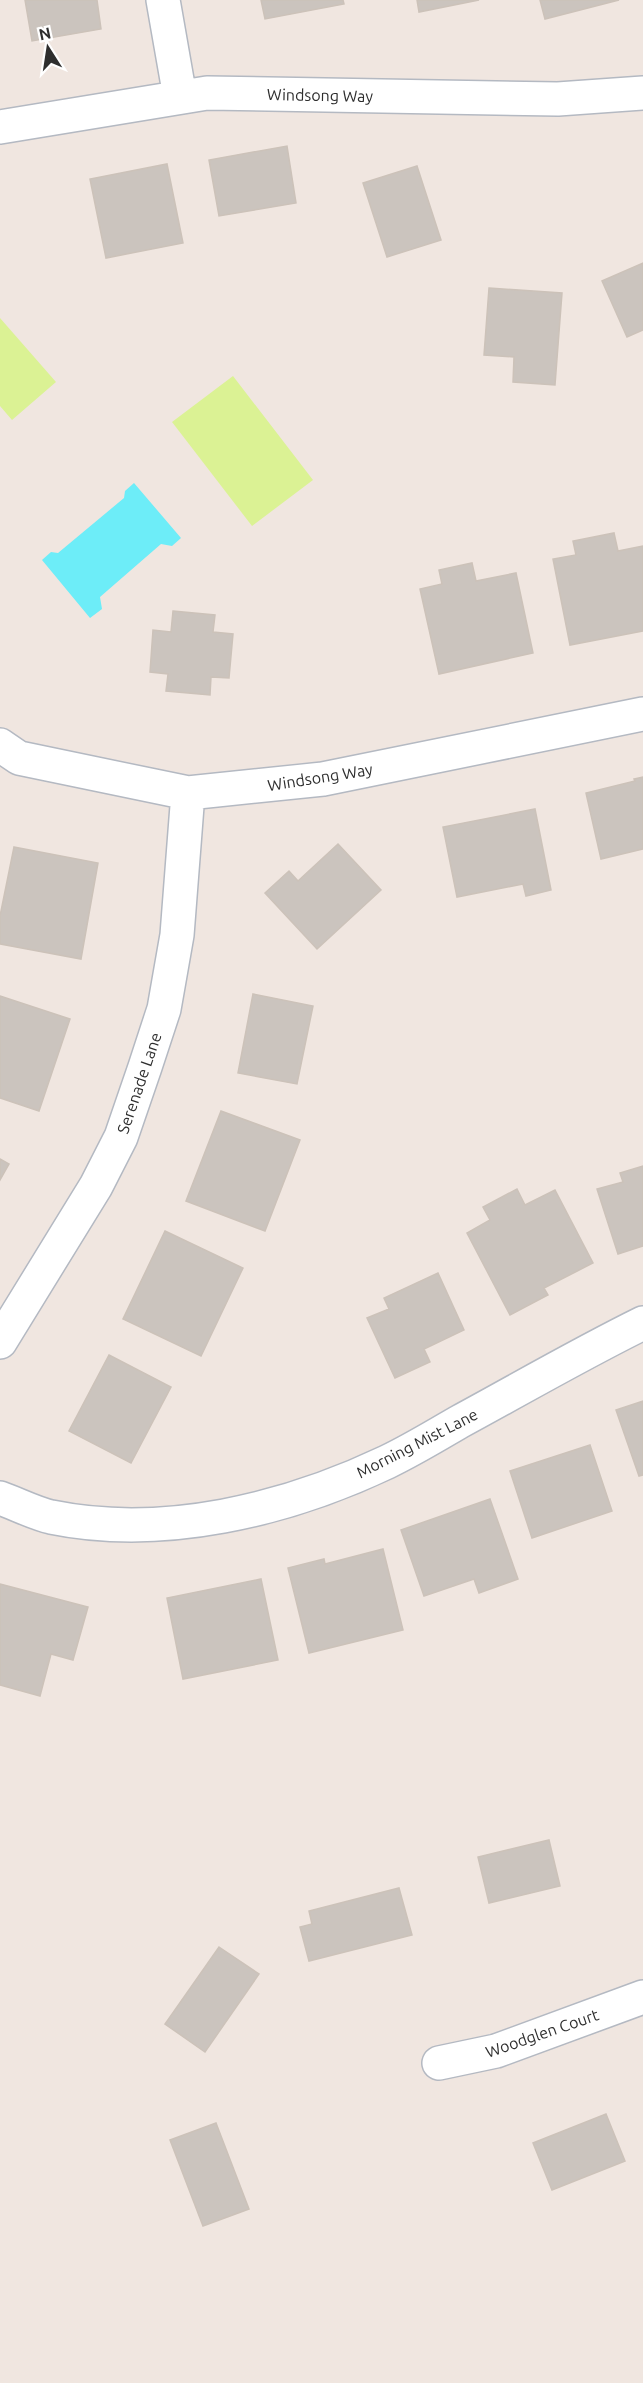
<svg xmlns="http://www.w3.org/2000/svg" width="643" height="2383" font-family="Ubuntu,sans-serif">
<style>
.pitch{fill:#dbf294}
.water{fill:#6dedf8}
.building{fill:#cbc4be;stroke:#ccc2b9;stroke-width:1.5}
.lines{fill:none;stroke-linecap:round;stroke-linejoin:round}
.minor-casing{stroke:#b4b9c2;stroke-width:36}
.minor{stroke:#fff;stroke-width:33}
.labels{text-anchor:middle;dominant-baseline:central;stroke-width:4.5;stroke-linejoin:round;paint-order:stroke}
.street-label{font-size:16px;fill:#2e2e2e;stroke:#fff}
</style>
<rect width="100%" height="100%" fill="#f0e6e0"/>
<path class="pitch" d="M0,318L56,382L12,420L0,406Z
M233,376L313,480L252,526L172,422Z"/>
<path class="water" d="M134,483L181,538L172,546L161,544L100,597L102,609L90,618L42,560L51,552L58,553L124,498L125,491Z"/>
<path class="building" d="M25,0H97L101,29L32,41Z
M261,0H343L344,4L265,19Z
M417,0H479L419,12Z
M540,0H619L545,19Z
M287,146L296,203L219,216L209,160Z
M167,164L183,243L106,258L90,179Z
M417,166L441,240L387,257L363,183Z
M643,263V330L627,337L602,281Z
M489,288L562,293L555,385L513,382L514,357L484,355Z
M614,533L618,551L643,546V631L570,645L553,559L576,555L573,541Z
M472,563L476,581L516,573L533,653L439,674L420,589L442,584L439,570Z
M173,611L215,615L213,632L233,634L229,678L211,677L210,695L166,691L168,674L150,672L153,630L171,632Z
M643,777V849L601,859L586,793L635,781L634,779Z
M535,809L551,890L526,896L523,884L457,897L443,827Z
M338,844L381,890L317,949L265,893L289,871L298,881Z
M14,847L98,863L81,959L0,944V916Z
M253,994L313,1006L297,1084L238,1073Z
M0,996L70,1019L39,1111L0,1098Z
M221,1111L300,1140L265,1231L186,1201Z
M0,1159L9,1164L0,1180Z
M643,1166V1246L618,1254L597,1189L623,1182L620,1173Z
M517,1189L525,1205L555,1190L593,1263L544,1288L548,1295L510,1315L467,1233L490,1220L483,1207Z
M165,1231L243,1268L201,1356L123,1319Z
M438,1273L464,1330L424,1349L430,1362L395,1378L367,1318L389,1309L384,1298Z
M109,1355L171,1387L131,1463L69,1431Z
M643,1401V1475L639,1476L616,1410Z
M590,1445L612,1511L532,1538L510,1471Z
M490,1499L518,1579L479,1593L474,1579L424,1596L401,1530Z
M383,1549L403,1630L309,1653L288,1568L324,1559L325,1564Z
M261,1579L278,1660L183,1679L167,1598Z
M0,1584L88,1607L73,1660L51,1654L40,1696L0,1685Z
M549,1840L560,1886L489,1903L478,1857Z
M399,1888L412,1935L309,1961L300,1927L312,1924L309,1911Z
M219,1947L259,1974L205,2052L165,2024Z
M606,2114L625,2161L552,2190L533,2143Z
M216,2123L249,2209L203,2226L170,2140Z"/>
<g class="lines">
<defs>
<path id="minor" d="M163,0L180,97
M0,127L207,93L558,99L643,93
M0,745L19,758L188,793L323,779L643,714
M0,1342L96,1186L121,1137L145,1067L164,1009L177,935L188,793
M0,1498C17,1504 34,1513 51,1517C163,1540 286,1510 387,1462C412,1450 435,1436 459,1422C520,1389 580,1354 643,1323
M439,2063L496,2051L643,1997"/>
</defs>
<use href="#minor" class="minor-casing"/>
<use href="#minor" class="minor"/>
</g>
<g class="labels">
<g class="street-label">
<text transform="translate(320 95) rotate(1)">Windsong Way</text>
<text transform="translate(320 777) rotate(-9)">Windsong Way</text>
<text transform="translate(139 1083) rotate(-71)">Serenade Lane</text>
<text transform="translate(417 1443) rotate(-27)">Morning Mist Lane</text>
<text transform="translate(542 2033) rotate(-19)">Woodglen Court</text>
</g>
</g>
<g transform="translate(48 48) rotate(348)" stroke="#ffffff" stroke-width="4.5" paint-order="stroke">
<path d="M0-4.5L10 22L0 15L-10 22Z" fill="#2e2e2e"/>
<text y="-9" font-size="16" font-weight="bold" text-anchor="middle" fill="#2e2e2e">N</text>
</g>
</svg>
